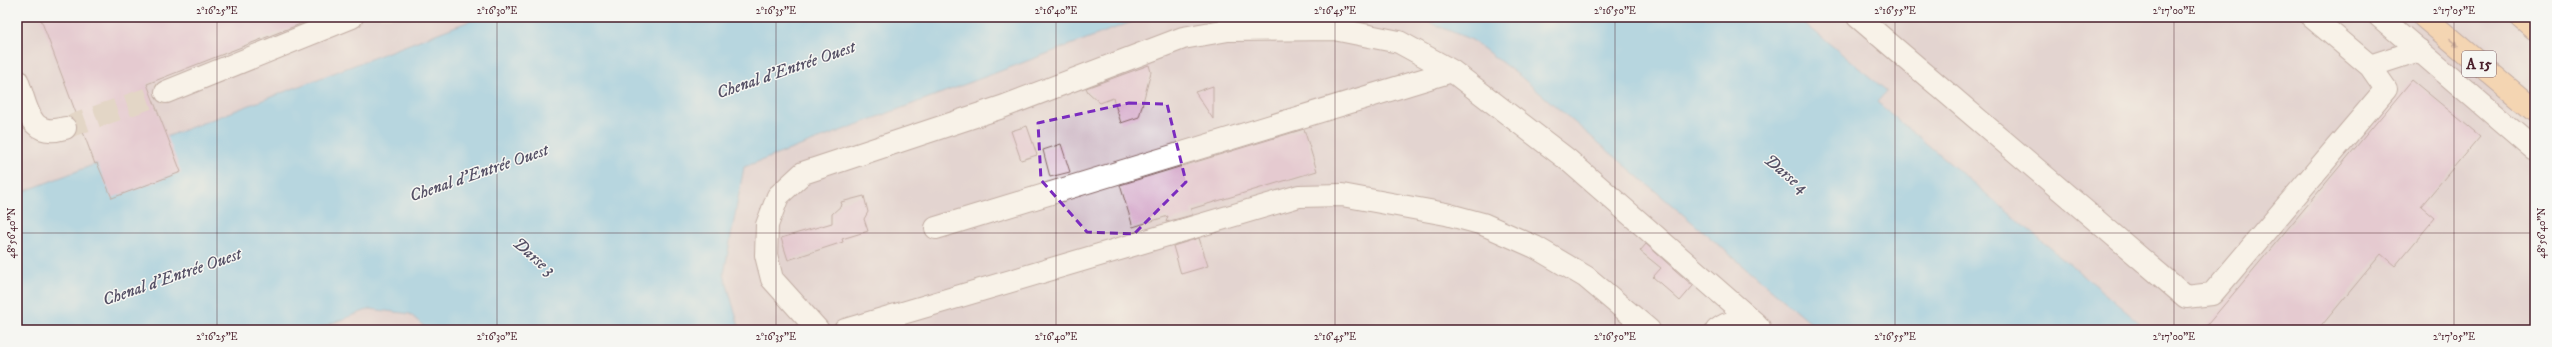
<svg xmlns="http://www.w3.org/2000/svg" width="2552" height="347" font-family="'IM FELL DW Pica',serif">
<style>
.industrial{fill:#d1bdc9}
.water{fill:#6fc1eb;stroke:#5c708b}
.building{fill:#d5a7cb}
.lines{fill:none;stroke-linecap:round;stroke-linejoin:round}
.minor-tunnel{stroke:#d1c0b3;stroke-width:22;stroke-dasharray:22 11;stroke-linecap:butt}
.minor-casing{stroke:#856566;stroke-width:24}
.highway-casing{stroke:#856566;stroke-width:24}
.minor{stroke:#fff;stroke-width:22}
.highway{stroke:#f7be88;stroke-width:22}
.oneway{fill:#a06e5a}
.marked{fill:none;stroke:#7b2cbf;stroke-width:3;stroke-dasharray:8 5;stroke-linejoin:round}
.ticks{fill:none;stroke:#4a1f2b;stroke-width:1;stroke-opacity:0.45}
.labels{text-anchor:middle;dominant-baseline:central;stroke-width:3;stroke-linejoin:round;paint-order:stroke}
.shield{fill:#f6f6f2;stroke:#7e6067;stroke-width:1}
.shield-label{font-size:15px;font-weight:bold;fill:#4a1f2b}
.water-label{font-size:17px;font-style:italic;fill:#555065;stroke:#f6f6f2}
.neatline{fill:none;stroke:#4a1f2b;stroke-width:1.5}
.ticks-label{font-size:10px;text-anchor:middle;fill:#4a1f2b}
</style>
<rect width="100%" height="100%" fill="#f6f6f2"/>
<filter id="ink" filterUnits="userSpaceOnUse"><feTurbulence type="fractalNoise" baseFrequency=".025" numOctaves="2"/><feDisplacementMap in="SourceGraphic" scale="8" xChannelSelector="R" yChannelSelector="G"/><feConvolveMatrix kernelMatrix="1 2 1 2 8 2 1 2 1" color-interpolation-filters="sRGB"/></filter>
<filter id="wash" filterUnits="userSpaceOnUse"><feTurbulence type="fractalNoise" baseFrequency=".012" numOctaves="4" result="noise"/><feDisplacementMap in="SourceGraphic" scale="16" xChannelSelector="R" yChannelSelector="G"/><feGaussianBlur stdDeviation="0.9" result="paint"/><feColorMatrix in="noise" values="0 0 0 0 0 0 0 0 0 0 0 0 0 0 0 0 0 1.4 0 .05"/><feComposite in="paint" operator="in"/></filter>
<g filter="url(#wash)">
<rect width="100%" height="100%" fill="#f3e8d5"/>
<path class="industrial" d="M17,17H480L17,194Z
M1145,17H1416L1472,40L1521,77L1819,330L739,329L724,274L744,167Z
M1797,17H2535V330H2148L1877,102L1886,91Z
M370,309L410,314L428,330H314Z"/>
<path class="water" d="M480,17H1145L744,167L724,274L740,330H428L410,314L370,309L314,330H17V194Z
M1416,17H1797L1887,91L1877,102L2148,330H1819L1521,77L1472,40Z"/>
<g id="blocks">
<path class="building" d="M40,17H318L147,84L181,172L112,198L97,163L95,164Z
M1149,65L1151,72L1139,117L1121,123L1113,98L1100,103L1088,92L1086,88Z
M2412,80L2480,136L2421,206L2435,218L2395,266L2381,254L2318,330H2203Z
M1213,86V119L1195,92Z
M1027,126L1037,155L1021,160L1011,131Z
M1304,129L1317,171L1191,209L1192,215L1166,222L1168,216L1133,227L1120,185Z
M1061,144L1070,172L1050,177L1043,150Z
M864,196L868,212L864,219L868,231L842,239L843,242L788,260L781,238L832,223V214L842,205L841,202Z
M1199,238L1208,266L1181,274L1173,246Z
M1646,244L1693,286L1680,301L1653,277L1661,268L1640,251Z"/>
</g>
</g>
<g filter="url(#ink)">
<use href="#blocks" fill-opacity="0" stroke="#856566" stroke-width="1"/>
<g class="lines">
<path class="minor-tunnel" d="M65,128L166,92"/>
<defs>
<path id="minor" d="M1858,17L2186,297L2212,294L2386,89L2370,66
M2312,17L2370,66L2419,50
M2380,17L2535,150
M17,80C28,108 28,139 65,128
M166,92L352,17
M936,228L1452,71L1568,160L1756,324
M818,330L772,279L766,255L767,225L778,196L803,173L1002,107L1183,38L1228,30L1334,29L1399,42L1452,71
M845,330L1299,196L1342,195L1446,214L1483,224L1535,247L1586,277L1649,330
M1717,330C1729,320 1746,318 1759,327"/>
<path id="highway" d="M2424,17L2535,111
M2521,17L2535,29"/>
</defs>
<use href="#minor" class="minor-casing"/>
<use href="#highway" class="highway-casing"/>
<use href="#minor" class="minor"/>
<use href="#highway" class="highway"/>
</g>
<defs><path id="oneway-solid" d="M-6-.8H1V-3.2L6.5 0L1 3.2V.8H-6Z"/></defs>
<use class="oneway" href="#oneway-solid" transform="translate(2454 42) rotate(40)"/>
</g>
<path d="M0 0H2552V347H0ZM1129,103L1167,104L1186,182L1134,234L1087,232L1041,180L1038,123Z" fill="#f3e8d5" fill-opacity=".55" fill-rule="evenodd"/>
<path class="marked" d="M1129,103L1167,104L1186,182L1134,234L1087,232L1041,180L1038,123Z"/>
<path class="ticks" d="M217,17V330M497,17V330M776,17V330M1056,17V330M1335,17V330M1615,17V330M1895,17V330M2174,17V330M2454,17V330M17,233H2535"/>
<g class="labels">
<rect class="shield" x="2462" y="51" width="34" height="26" rx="3"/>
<g class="shield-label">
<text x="2479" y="64">A 15</text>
</g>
<g class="water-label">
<text transform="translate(786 70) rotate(-19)">Chenal d'Entrée Ouest</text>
<text transform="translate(479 173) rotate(-19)">Chenal d'Entrée Ouest</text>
<text transform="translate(1786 174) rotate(40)">Darse 4</text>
<text transform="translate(534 257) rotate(41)">Darse 3</text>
<text transform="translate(172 277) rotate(-19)">Chenal d'Entrée Ouest</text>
</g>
</g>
<rect width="2552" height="347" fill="none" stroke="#f6f6f2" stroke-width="44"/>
<rect x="22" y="22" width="2508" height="303" class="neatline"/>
<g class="ticks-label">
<text x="217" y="14">2°16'25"E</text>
<text x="497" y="14">2°16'30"E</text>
<text x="776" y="14">2°16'35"E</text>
<text x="1056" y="14">2°16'40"E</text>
<text x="1335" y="14">2°16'45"E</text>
<text x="1615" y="14">2°16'50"E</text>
<text x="1895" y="14">2°16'55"E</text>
<text x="2174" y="14">2°17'00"E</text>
<text x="2454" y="14">2°17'05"E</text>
<text transform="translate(11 233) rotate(-90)" y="4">48°56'40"N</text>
<text transform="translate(2541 233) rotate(-90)" y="4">48°56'40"N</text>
<text x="217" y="340">2°16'25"E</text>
<text x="497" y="340">2°16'30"E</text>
<text x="776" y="340">2°16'35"E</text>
<text x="1056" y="340">2°16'40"E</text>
<text x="1335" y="340">2°16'45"E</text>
<text x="1615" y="340">2°16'50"E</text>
<text x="1895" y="340">2°16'55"E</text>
<text x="2174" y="340">2°17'00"E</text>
<text x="2454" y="340">2°17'05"E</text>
</g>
</svg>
